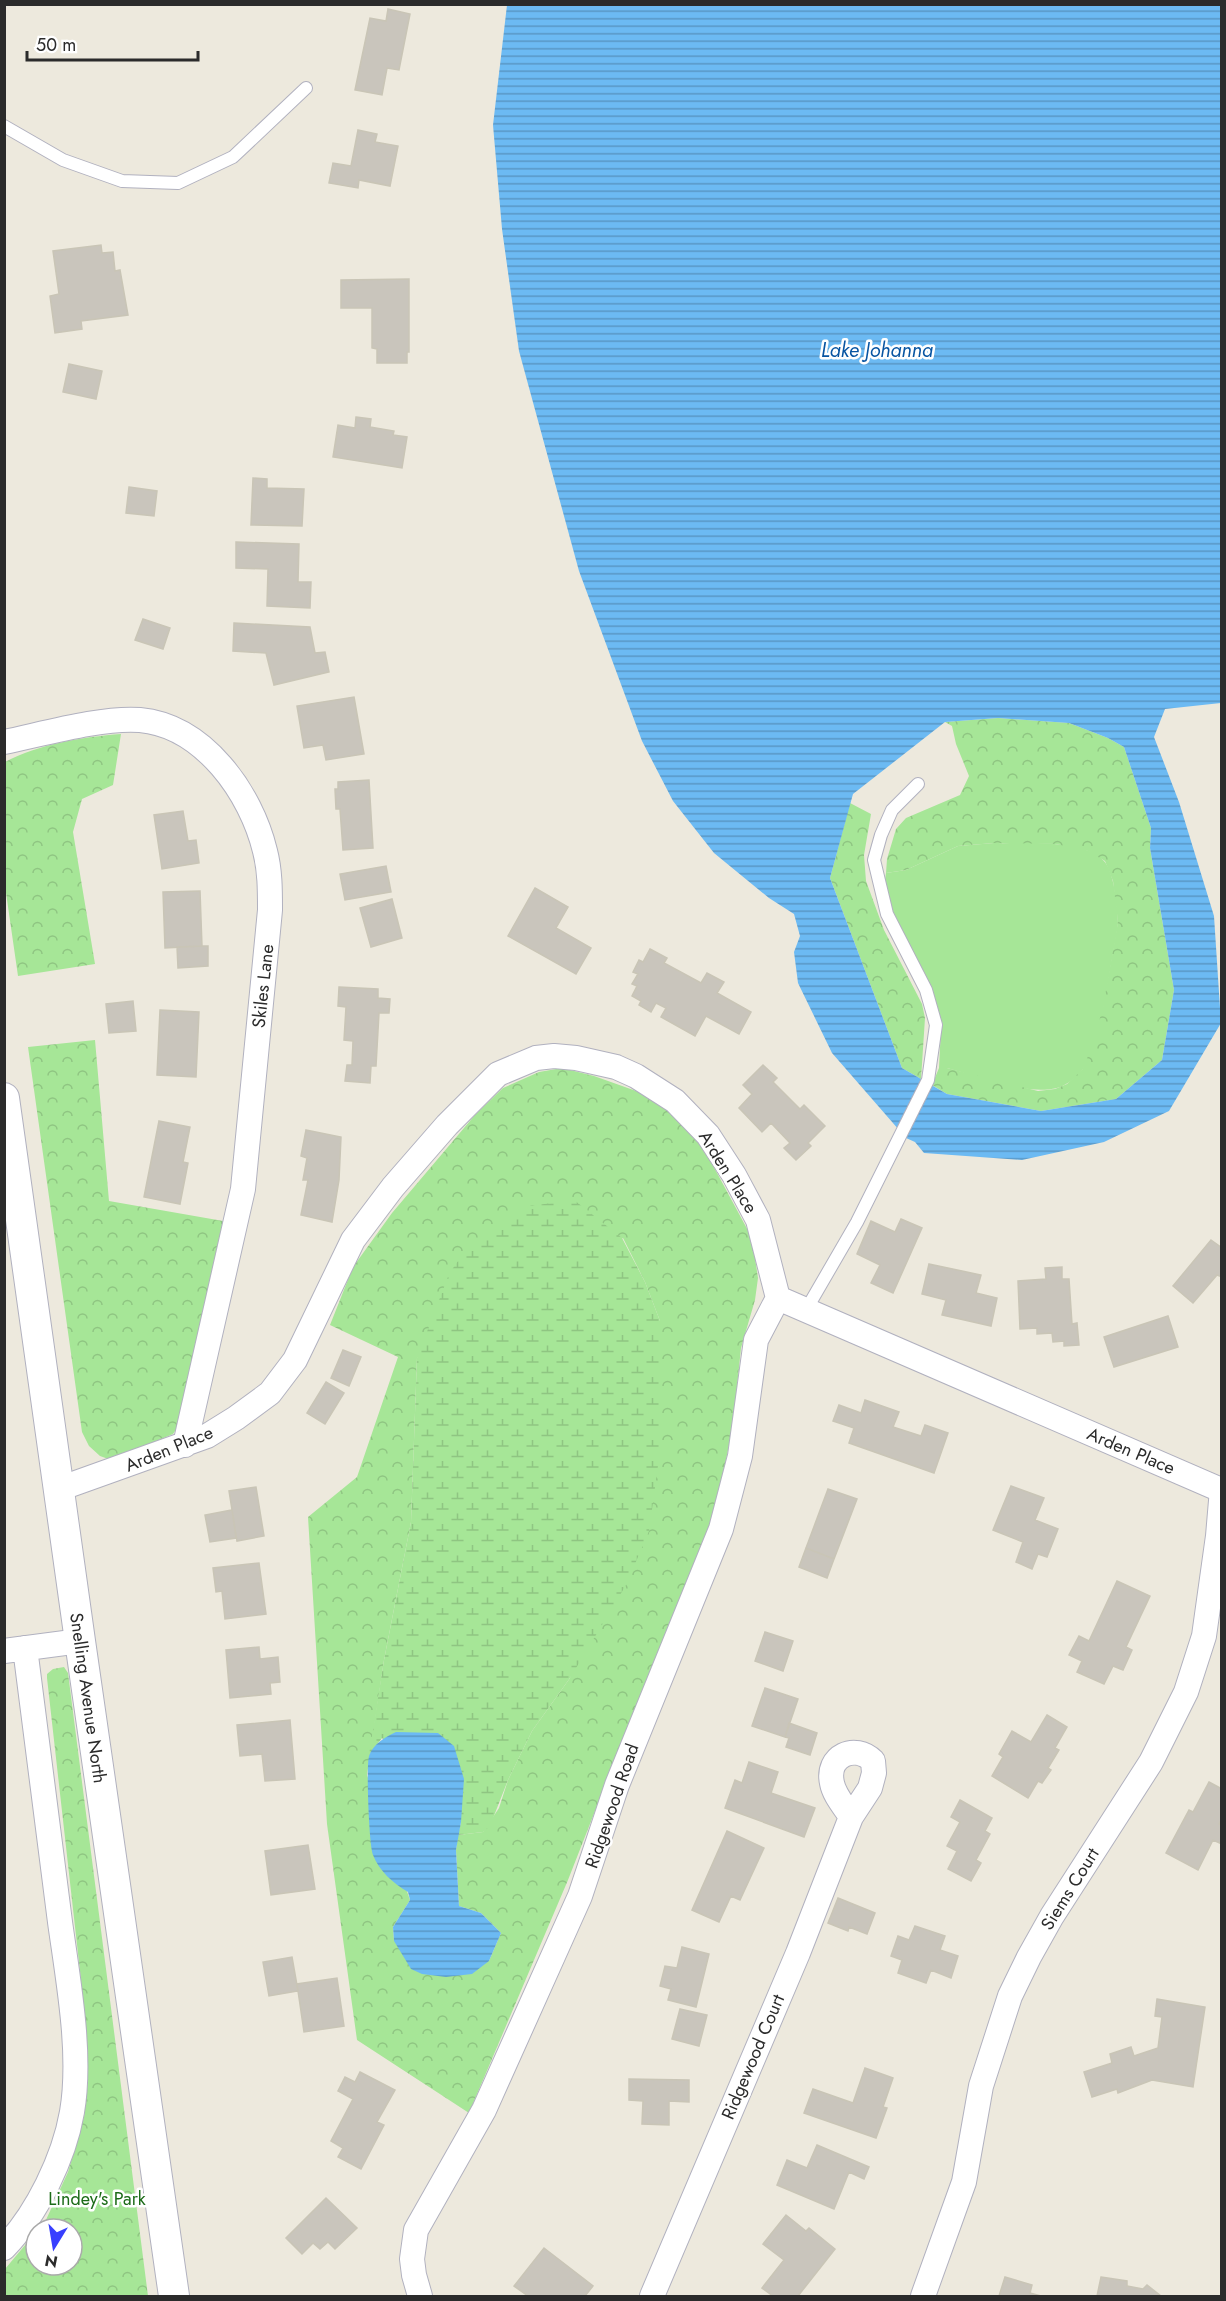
<svg xmlns="http://www.w3.org/2000/svg" width="1226" height="2301" font-family="Jost,sans-serif">
<style>
.grass{fill:#a6e697}
.forest{fill:url(#forest-crowns);fill-rule:evenodd}
.wetland{fill:url(#wetland-marsh)}
.water{fill:url(#water-rules);fill-rule:evenodd}
.building{fill:#c9c5bc;stroke:#c9c5b6;stroke-width:1.5}
.lines{fill:none;stroke-linecap:round;stroke-linejoin:round}
.service-casing{stroke:#b1b1bf;stroke-width:14}
.minor-casing{stroke:#b1b1bf;stroke-width:26}
.tertiary-casing{stroke:#b1b1bf;stroke-width:32}
.service{stroke:#fff;stroke-width:12}
.minor{stroke:#fff;stroke-width:24}
.tertiary{stroke:#fff;stroke-width:30}
.labels{text-anchor:middle;dominant-baseline:central;stroke-width:5;stroke-linejoin:round;paint-order:stroke}
.street-label{font-size:18px;fill:#2b2b2b;stroke:#fff}
.park-label{font-size:18px;fill:#1c6b18;stroke:#fff}
.water-label{font-size:20px;font-style:italic;fill:#0855a2;stroke:#fff}
</style>
<defs>
<pattern id="forest-crowns" width="20" height="18" patternUnits="userSpaceOnUse" patternTransform="scale(1.5)"><rect width="20" height="18" fill="#a6e697"/><path d="M2 6a3 3 0 1 1 6 0M12 15a3 3 0 1 1 6 0" fill="none" stroke="#8fc582"/></pattern>
<pattern id="wetland-marsh" width="20" height="14" patternUnits="userSpaceOnUse" patternTransform="scale(1.5)"><rect width="20" height="14" fill="#a6e697"/><path d="M1 5h8M5 5V1M11 12h8M15 12V8" fill="none" stroke="#8fc582"/></pattern>
<pattern id="water-rules" width="6" height="5" patternUnits="userSpaceOnUse" patternTransform="scale(1.5)"><rect width="6" height="5" fill="#6cbaf3"/><path d="M0 2.5h6" fill="none" stroke="#5997c5"/></pattern>
</defs>
<rect width="100%" height="100%" fill="#ede9dd"/>
<path class="grass" d="M994,843C1022,844 1084,838 1104,861C1114,871 1118,909 1118,923C1117,934 1114,947 1112,959C1106,993 1101,1039 1083,1069C1080,1074 1072,1081 1066,1084C1039,1101 977,1076 947,1068H939L941,1027L896,921L884,887L886,873L906,870L958,846Z"/>
<path class="forest" d="M998,718L1069,723L1108,738L1124,747L1151,828L1150,848L1174,990L1162,1060L1116,1099L1041,1111L947,1094L932,1085L939,1068H947L1038,1091L1055,1089L1067,1084L1082,1070L1092,1047L1103,1007L1118,922L1113,881L1105,861L1088,851L1056,844L994,843L958,846L906,870L886,873L887,859L896,829L906,818L960,795L969,776L956,744L952,726L945,722Z
M121,734L113,785L82,799L73,832L95,964L18,976L4,879L5,762C39,744 82,737 121,734Z
M850,803L871,814L864,855L866,881L884,930L922,1004L925,1018L921,1079L902,1068L830,878Z
M95,1040L109,1201L223,1221L179,1425L173,1434L111,1460L100,1456L89,1446L82,1432L28,1047Z
M562,1068L594,1076L639,1092L677,1116L702,1145L752,1238L758,1278L755,1300L741,1348L733,1425L718,1500L704,1541L630,1722L568,1880L469,2113L357,2040L327,1824L308,1517L357,1477L398,1357L330,1325L353,1267L392,1213L475,1115L503,1088L539,1072ZM623,1238L645,1282L660,1321L570,1678L532,1731L508,1780L499,1808L483,1832L458,1835L456,1850L459,1906L481,1913L501,1933L489,1961L394,1941L393,1927L410,1900L367,1775L384,1660L411,1522L417,1358Z
M64,1667L68,1673L148,2296H5V2269L36,2232V2265H72V2229H39L45,2222L68,2172L84,2117L88,2082L81,1980L47,1678V1674L53,1669Z"/>
<path class="wetland" d="M574,1200L622,1238L645,1282L660,1321V1451L649,1531L626,1585L570,1678L532,1731L508,1780L490,1826L483,1832L458,1835L461,1822L382,1738L369,1755L384,1660L411,1522L417,1358L449,1274L467,1248L522,1207Z"/>
<path class="water" d="M507,5H1221V703L1165,709L1154,737L1179,802L1214,916L1221,1023L1169,1111L1104,1142L1022,1160L924,1153L915,1142L906,1138L832,1053L798,983L794,952L800,936L794,914L769,898L714,853L673,801L642,741L579,571L519,351L502,229L493,125ZM998,718L1069,723L1108,738L1124,747L1151,828L1150,848L1174,990L1162,1060L1116,1099L1041,1111L947,1094L902,1068L830,878L853,794L945,722Z
M396,1732L438,1733L454,1746L464,1779L461,1822L456,1850L459,1906L481,1913L501,1933L489,1961L472,1974L446,1977L422,1974L411,1969L394,1941L393,1927L410,1900L408,1892C393,1883 379,1871 373,1855C369,1845 366,1767 369,1756C373,1744 385,1737 396,1732Z"/>
<path class="building" d="M388,9L410,14L399,70L387,68L382,95L355,90L370,18L386,21Z
M358,130L377,134L375,142L398,146L390,186L359,180L358,188L329,183L333,163L351,166Z
M101,245L102,253L113,252L115,271L120,270L128,315L81,321L82,329L55,333L50,296L59,294L53,251Z
M409,279V352H407V363H377V349L372,348V308H341V280Z
M69,364L102,371L96,399L63,392Z
M356,417L371,419L370,427L394,431L393,435L407,437L402,468L333,457L338,425L355,428Z
M253,478L267,479V488L304,489L302,526L251,525Z
M129,487L157,491L154,516L126,513Z
M236,542L299,544L298,582H311L310,608L267,606L268,569L236,568Z
M143,619L170,628L163,649L135,640Z
M234,623L310,627L315,653L325,652L329,672L274,685L266,653L233,651Z
M354,697L364,754L326,760L323,745L304,748L297,706Z
M369,780L373,848L343,850L340,809H336L335,789H338V782Z
M183,811L188,841L196,840L199,863L162,869L154,815Z
M386,866L391,892L345,900L340,874Z
M535,888L568,907L556,928L591,948L576,974L508,936Z
M200,891L202,946L165,948L163,892Z
M392,899L402,938L371,947L360,908Z
M202,946H208V966L178,968L177,947Z
M650,949L667,958L664,963L701,983L707,973L724,982L717,993L751,1012L739,1034L706,1016L695,1036L661,1017L666,1008L656,1003L651,1012L639,1005L641,1001L632,996L637,986L632,984L638,974L633,972L639,960L643,962Z
M339,987L378,989V998L390,999L389,1013H379L376,1066H371L370,1083L345,1081L347,1065H352L353,1041L344,1040L346,1007L338,1006Z
M133,1001L136,1031L109,1033L106,1004Z
M160,1010L199,1012L196,1077L157,1075Z
M763,1065L777,1078L773,1082L800,1109L804,1105L825,1126L808,1143L811,1146L796,1160L784,1148L790,1143L771,1123L762,1132L739,1108L752,1094L743,1085Z
M159,1121L190,1127L183,1162L188,1163L180,1204L144,1197Z
M306,1130L341,1137L339,1180L332,1222L301,1215L308,1180H303L307,1158L301,1156Z
M901,1219L922,1228L893,1293L871,1283L880,1265L857,1254L871,1221L895,1232Z
M1211,1240L1222,1248V1277L1217,1275L1193,1303L1173,1286Z
M929,1264L981,1275L976,1293L997,1298L991,1326L942,1315L946,1300L922,1294Z
M1062,1267V1279H1069L1072,1324L1077,1323L1079,1345L1064,1346V1341L1053,1342L1052,1333L1037,1334V1328L1020,1329L1018,1281L1046,1279L1045,1268Z
M1168,1316L1178,1347L1114,1367L1104,1337Z
M343,1350L361,1357L349,1386L331,1378Z
M326,1382L344,1393L325,1424L307,1413Z
M865,1400L899,1412L893,1427L921,1436L925,1425L948,1433L934,1473L849,1443L854,1428L833,1421L839,1405L861,1413Z
M1011,1486L1044,1498L1035,1520L1058,1529L1047,1557L1038,1554L1032,1569L1016,1562L1023,1542L993,1530Z
M256,1487L264,1536L237,1541L229,1491Z
M828,1489L857,1499L834,1559L806,1548Z
M232,1510L236,1538L210,1542L205,1515Z
M806,1548L834,1559L827,1578L799,1567Z
M259,1563L266,1614L225,1619L222,1591L216,1592L213,1568Z
M1117,1581L1150,1596L1126,1647L1132,1650L1123,1670L1113,1666L1104,1684L1077,1672L1082,1661L1069,1655L1079,1636L1089,1641Z
M765,1632L793,1641L783,1671L755,1661Z
M259,1647L260,1659L278,1657L280,1682L270,1683L271,1694L230,1698L226,1650Z
M765,1688L798,1699L785,1737L752,1726Z
M1047,1715L1067,1727L1055,1748L1059,1750L1048,1768L1051,1770L1042,1783L1038,1781L1028,1798L992,1776L1003,1757L999,1754L1012,1731L1031,1742Z
M290,1720L295,1779L265,1781L262,1754L240,1756L237,1725Z
M789,1723L817,1733L810,1755L786,1747L789,1738L785,1737Z
M749,1762L778,1772L771,1793L815,1808L804,1837L725,1808L735,1780L742,1783Z
M1209,1782L1222,1789V1818L1219,1824L1222,1825V1844L1213,1840L1198,1870L1166,1853L1189,1810L1193,1812Z
M960,1800L992,1818L985,1831L990,1834L976,1860L981,1863L971,1881L948,1869L957,1851L947,1846L960,1822L951,1817Z
M727,1831L764,1848L740,1900L731,1896L719,1922L692,1910Z
M308,1845L315,1889L271,1895L265,1851Z
M838,1898L875,1913L867,1934L849,1927L848,1931L828,1923Z
M915,1926L945,1936L940,1950L958,1956L951,1978L931,1970L926,1983L898,1973L902,1960L891,1956L898,1936L909,1940Z
M682,1947L709,1954L696,2007L668,2000L671,1989L660,1986L665,1966L677,1968Z
M292,1957L298,1991L269,1996L263,1962Z
M337,1978L344,2026L304,2032L297,1984Z
M1157,1999L1205,2007L1193,2087L1152,2080L1118,2093L1117,2089L1092,2097L1084,2072L1112,2063L1110,2054L1131,2047L1134,2056L1158,2048L1162,2017L1155,2016Z
M680,2009L707,2015L699,2046L672,2039Z
M865,2068L893,2078L883,2107L887,2108L876,2138L804,2113L813,2089L853,2103Z
M360,2072L395,2090L377,2122L384,2125L361,2169L338,2157L343,2148L331,2141L353,2099L338,2091L345,2077L355,2082Z
M629,2079L689,2080V2102L669,2101V2125L642,2124L643,2101L629,2100Z
M817,2145L869,2167L864,2179L849,2172L834,2209L777,2185L787,2160L807,2168Z
M326,2198L357,2228L335,2249L328,2242L320,2249L313,2243L302,2254L286,2238Z
M786,2215L806,2231L809,2228L835,2249L798,2296H773L762,2288L784,2260L763,2244Z
M544,2248L593,2286L585,2296H528L514,2286Z
M1005,2277L1032,2285L1030,2293L1041,2296H999Z
M1101,2277L1127,2281V2286L1143,2289L1147,2285L1161,2296H1097Z"/>
<g class="lines">
<defs>
<path id="service" d="M4,126L63,160L122,181L178,183L233,157L306,88
M806,1310L857,1222L928,1080L936,1025L926,990L887,914L874,860L881,835L892,810L918,784"/>
<path id="minor" d="M4,742C43,734 102,717 140,720C204,726 251,793 265,851C270,870 270,890 270,910L243,1189L185,1445
M59,1489L207,1436L236,1418L270,1393L295,1360L353,1240L393,1187L447,1125L498,1074L536,1058L554,1056L576,1058L616,1067L636,1076L675,1101L708,1135L734,1175L758,1220L778,1298L1221,1490
M4,1651L80,1641
M4,2248C37,2214 64,2158 72,2112C82,2054 68,1980 60,1922C48,1831 37,1739 25,1648
M420,2296L414,2275L412,2259L416,2230L484,2110L580,1896L617,1785L721,1529L740,1456L756,1340L778,1298
M652,2296L798,1953L851,1817L870,1788L874,1773L873,1761C855,1743 826,1756 832,1783C834,1795 845,1807 851,1817
M923,2296L964,2182L981,2086L1010,1996L1029,1957L1052,1916L1151,1762L1186,1692L1204,1636L1218,1536L1222,1489"/>
<path id="tertiary" d="M4,1098L80,1641L174,2296"/>
</defs>
<use href="#service" class="service-casing"/>
<use href="#minor" class="minor-casing"/>
<use href="#tertiary" class="tertiary-casing"/>
<use href="#service" class="service"/>
<use href="#minor" class="minor"/>
<use href="#tertiary" class="tertiary"/>
</g>
<g class="labels">
<g class="street-label">
<text transform="translate(263 986) rotate(-84)">Skiles Lane</text>
<text transform="translate(728 1172) rotate(58)">Arden Place</text>
<text transform="translate(169 1449) rotate(-22)">Arden Place</text>
<text transform="translate(1131 1451) rotate(23)">Arden Place</text>
<text transform="translate(88 1698) rotate(82)">Snelling Avenue North</text>
<text transform="translate(612 1806) rotate(-71)">Ridgewood Road</text>
<text transform="translate(1070 1889) rotate(-58)">Siems Court</text>
<text transform="translate(753 2057) rotate(-67)">Ridgewood Court</text>
</g>
<g class="park-label">
<text x="97" y="2199">Lindey's Park</text>
</g>
<g class="water-label">
<text x="877" y="350">Lake Johanna</text>
</g>
</g>
<rect width="1226" height="2301" fill="none" stroke="#2b2b2b" stroke-width="12"/>
<g transform="translate(54 2247) rotate(191)"><circle r="28" fill="#ffffff" stroke="#aaaaaa" stroke-width="1.5"/>
<path d="M0-4.5L10 22L0 15L-10 22Z" fill="#383fff"/>
<text y="-9" font-size="16" font-weight="bold" text-anchor="middle" fill="#2b2b2b">N</text>
</g>
<path d="M27 51v9h171v-9" fill="none" stroke="#2b2b2b" stroke-width="3"/>
<text x="36" y="51" font-size="18" fill="#2b2b2b" stroke="#ffffff" stroke-width="4.5" paint-order="stroke">50 m</text>
</svg>
